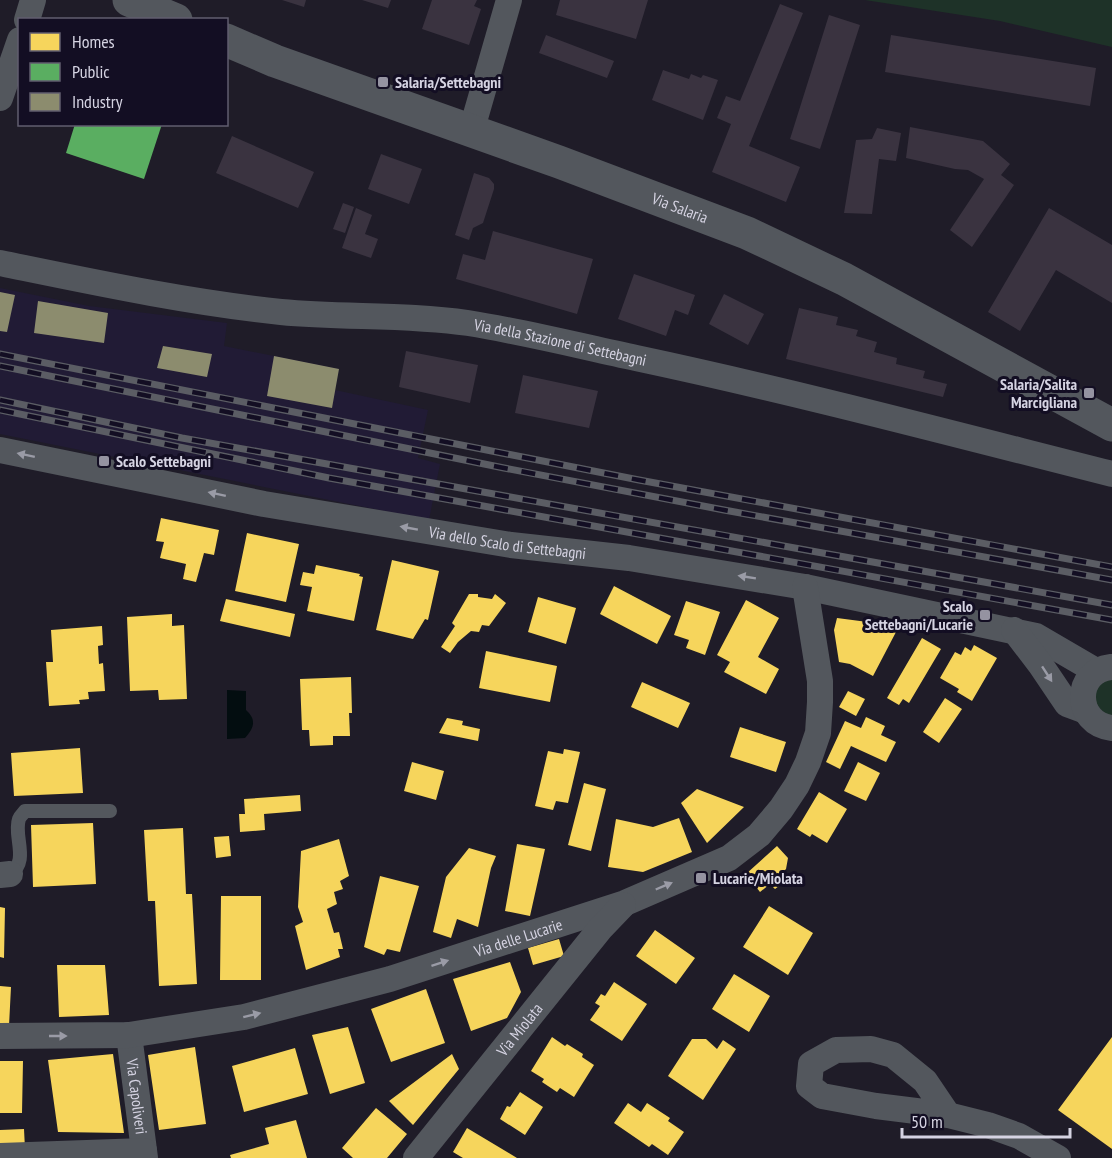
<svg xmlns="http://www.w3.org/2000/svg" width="1112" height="1158" font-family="'PT Sans Narrow',sans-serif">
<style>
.built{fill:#211b35}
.green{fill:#1e3228}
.water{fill:#030d10}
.homes{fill:#f6d55c}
.public{fill:#5aae61}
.industry{fill:#8c8c6e}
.building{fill:#3a3340}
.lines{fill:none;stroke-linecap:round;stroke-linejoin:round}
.service{stroke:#53575d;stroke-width:14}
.minor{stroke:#53575d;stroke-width:26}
.tertiary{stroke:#53575d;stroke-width:33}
.rail-casing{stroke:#5b5d64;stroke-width:7}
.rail{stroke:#130e23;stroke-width:4.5;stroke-dasharray:14;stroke-linecap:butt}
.oneway{fill:#9a9ba6}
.poi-dot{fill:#9593a1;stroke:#130e23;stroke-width:2}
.labels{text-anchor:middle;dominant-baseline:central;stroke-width:6;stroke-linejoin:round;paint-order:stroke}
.poi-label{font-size:16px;font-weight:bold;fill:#d5d3e2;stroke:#130e23;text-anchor:start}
.street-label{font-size:16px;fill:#d5d3e2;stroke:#130e23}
</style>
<rect width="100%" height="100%" fill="#1f1c28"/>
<path class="built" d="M0,288L89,306L227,323L224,346L339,369L335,390L428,410L418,458L440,464L429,520L0,434Z"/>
<path class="green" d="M865,0H1112V47L1000,21Z
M1112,679V716C1090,710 1089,684 1112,679Z"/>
<path class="water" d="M227,690L246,691V710C257,720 254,728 245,738L227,739Z"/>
<path class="homes" d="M161,518L219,530L214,555L204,553L196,582L183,579L186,564L160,558L164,542L156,541Z
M247,533L299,544L286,602L235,591Z
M392,560L439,571L428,620L425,619L413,639L376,630Z
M316,565L360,574L359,576L363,577L354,621L307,611L312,587L300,585L303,572L314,574Z
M614,586L671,616L657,644L600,614Z
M469,594H478V597L492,599L495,594L506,603L489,626L482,625L479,632L471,631L458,642L450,653L441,647L455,626L452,623Z
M538,597L576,608L566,644L528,632Z
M226,599L295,614L290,637L220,621Z
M746,600L779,618L758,657L779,669L766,694L724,672L730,662L717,655Z
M686,601L720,612L705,655L686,648L689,640L674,635Z
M172,614V626L184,625L187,699L159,700L158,690L130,691L127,617Z
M837,618L883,624L896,632L873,676L850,664L839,662L834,630Z
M102,626L103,645L98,646L99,664L103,663L105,691L88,692L89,699L79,700L80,704L49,706L46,662H53L51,630Z
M922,638L941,649L909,703L903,699L899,705L887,698Z
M974,645L997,658L972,701L957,692L959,689L940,678L955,652L961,655L965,647L971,651Z
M486,651L557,666L550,702L479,688Z
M351,677L352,713H349L350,736H333V745L310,746L309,730H302L300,679Z
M642,682L690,703L678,728L631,707Z
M848,691L865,699L856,716L839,707Z
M945,698L962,709L939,743L923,732Z
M866,717L885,726L881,735L896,742L886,762L851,746L840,769L826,762L845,721L861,728Z
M447,718L463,721L462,725L480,729L478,741L439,733Z
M740,727L786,742L776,772L730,757Z
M80,748L83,793L14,796L11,753Z
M564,749L580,752L568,803L556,801L553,810L535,806L548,751L563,754Z
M412,762L444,771L436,800L404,791Z
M858,762L880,773L866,801L844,791Z
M584,783L606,789L591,851L568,845Z
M697,789L744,807L707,843L681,803Z
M819,792L847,809L827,843L812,834L810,837L797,829Z
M300,795L301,811L264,814L265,830L240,832L239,814H245L244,799Z
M679,818L692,852L643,872L608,867L616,819L653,827Z
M93,823L96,884L33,887L31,825Z
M183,828L186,894H192L197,984L159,986L155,901H148L144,830Z
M229,836L231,856L216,858L214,837Z
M339,839L349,876L340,881L343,889L334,892L337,904L327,909L334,933L339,932L343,949H338L340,957L306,970L295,926L303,922L298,907L301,851Z
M517,844L545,849L530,916L505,911Z
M777,846L788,858L786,869L774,881L779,886L775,889L770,884L760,892L746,874Z
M469,848L496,856L491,868L478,927L457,919L451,938L433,932L446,877Z
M380,876L419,886L400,952L387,949L384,955L364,947Z
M221,896H261V980H220Z
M769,906L813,933L788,975L743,947Z
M0,907L5,908L4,958L0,957Z
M655,930L695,958L676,984L636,956Z
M559,939L564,956L533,965L528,948Z
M510,962L521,992L507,1018L471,1031L453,979Z
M57,965H105L109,1015L59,1017Z
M734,974L770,996L749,1032L712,1009Z
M614,982L647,1004L622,1041L590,1020L600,1006L595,1003L601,994L605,996Z
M0,986L11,987L9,1026H0Z
M426,989L445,1043L391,1062L371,1009Z
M348,1027L365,1083L330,1094L312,1035Z
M552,1037L565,1046L567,1044L583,1054L582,1057L594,1065L574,1097L560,1088L557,1092L542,1082L544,1079L531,1071Z
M1112,1037V1149L1058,1110Z
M692,1039H706L717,1049L723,1040L736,1049L703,1100L668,1076Z
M195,1047L206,1124L159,1130L148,1055Z
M295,1048L308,1094L244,1112L232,1066Z
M113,1054L124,1133L58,1132L48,1060Z
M452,1054L459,1069L413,1125L389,1101Z
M0,1061H23L22,1113H0Z
M520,1092L543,1107L525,1135L500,1119L507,1106L510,1107Z
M628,1103L641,1112L647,1103L670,1118L668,1121L684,1132L668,1155L652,1144L649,1147L614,1123Z
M376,1108L407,1134L387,1158H353L342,1148Z
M296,1120L307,1158H231L230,1155L269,1144L265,1128Z
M467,1128L517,1158H463L453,1152Z
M24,1129L25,1149L0,1150V1130Z"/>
<path class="public" d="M75,124H162L144,179L66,153Z"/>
<path class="industry" d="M0,292L15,295L7,332L0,331Z
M38,301L108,313L104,343L34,333Z
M163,346L212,354L207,377L157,368Z
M274,356L339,369L332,408L267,396Z"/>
<path class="building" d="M282,0H306L304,7Z
M362,0H391L388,8Z
M432,0H477L474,6L481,9L469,45L422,29Z
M560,0H648L636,39L556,15Z
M780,4L803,13L749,146L800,167L786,202L712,172L731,124L717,118L726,96L740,101Z
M829,15L860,25L820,149L790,139Z
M546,35L614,61L607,78L539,53Z
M891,35L1096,68L1090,106L885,72Z
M663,70L689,79L691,74L701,78L703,75L718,80L703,120L652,100Z
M910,127L983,141L1010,164L1001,175L1014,185L972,247L950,230L984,179L968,170L955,169L906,158Z
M877,128L901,133L896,161L879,159L872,214L844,213L856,140L872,139Z
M232,136L314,172L298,208L216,173Z
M381,154L422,169L409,204L368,189Z
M474,173L489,178L494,184V189L483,223L473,228L469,240L455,235Z
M343,203L354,207L345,233L333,229Z
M356,208L372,215L365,234L378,239L371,258L342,248Z
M1049,208L1112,245V303L1056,270L1020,331L988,312Z
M493,231L593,259L577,314L456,279L463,254L485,260Z
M634,274L695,295L688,315L675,310L666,336L618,319Z
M724,294L764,314L748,345L709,324Z
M799,308L838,317L836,325L858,330L856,336L877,342L874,352L897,358L896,364L925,371L923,378L947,384L943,397L786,359Z
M406,351L478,365L470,403L399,387Z
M523,375L598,391L589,428L515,413Z"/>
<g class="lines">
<path class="service" d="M10,874C30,861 13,836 19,819C20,816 23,814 25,811H110"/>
<g class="minor">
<path d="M27,20L33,0"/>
<path d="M0,98L20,40"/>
<path d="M471,132L509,0"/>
<path id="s1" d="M0,263C93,282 186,302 281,312C343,318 406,314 468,323C525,332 580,346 636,358C796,392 954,434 1112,474"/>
<path id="s2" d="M0,450L264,504L511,545L629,558L805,587L1036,636L1096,671"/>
<path d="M1014,630L1040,664L1067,704L1086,711"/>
<path d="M1111,667C1073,671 1074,724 1112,728"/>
<path d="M0,875L10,874"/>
<path id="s3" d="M129,1035L145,1158"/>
<path id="s4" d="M0,1036L129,1035L244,1017L390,979L625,903L729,858L759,835L781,809L797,785L808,762L818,733L820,702V681L805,587"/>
<path d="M948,1115L925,1081L893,1055L871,1049L836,1050L811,1064L809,1086L822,1096L876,1106L948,1115L988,1125L1019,1136L1058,1158"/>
<path d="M0,1156L144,1151"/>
<path id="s5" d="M416,1158L600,929L623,905"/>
</g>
<g class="tertiary">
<path d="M129,0L176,20"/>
<path id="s6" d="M226,40L275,61L559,162L747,233L844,279L1112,425"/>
</g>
<defs>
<path id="rail" d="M0,354L639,480L1112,567
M0,366L504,468L724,510L1112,580
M0,400L182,438L1112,605
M0,410L329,478L1112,620"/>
</defs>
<use href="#rail" class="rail-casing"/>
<use href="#rail" class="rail"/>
</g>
<defs><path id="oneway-solid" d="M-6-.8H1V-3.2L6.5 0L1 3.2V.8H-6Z" transform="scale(1.5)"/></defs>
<g class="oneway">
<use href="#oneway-solid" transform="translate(26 455) rotate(-168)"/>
<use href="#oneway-solid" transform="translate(217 494) rotate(-168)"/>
<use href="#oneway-solid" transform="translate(409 528) rotate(-170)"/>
<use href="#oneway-solid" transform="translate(747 577) rotate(-171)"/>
<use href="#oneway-solid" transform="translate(1047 674) rotate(57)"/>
<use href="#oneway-solid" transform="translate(664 886) rotate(-23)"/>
<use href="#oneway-solid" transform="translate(440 963) rotate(-18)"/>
<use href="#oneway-solid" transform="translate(252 1015) rotate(-14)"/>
<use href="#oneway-solid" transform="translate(58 1036)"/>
</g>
<g class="poi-dot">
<rect x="377" y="76" width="12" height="12" rx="3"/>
<rect x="1083" y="387" width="12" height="12" rx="3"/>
<rect x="98" y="455" width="12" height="12" rx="3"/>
<rect x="979" y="609" width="12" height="12" rx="3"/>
<rect x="695" y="872" width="12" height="12" rx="3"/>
</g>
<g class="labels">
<g class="poi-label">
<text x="395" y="82">Salaria/Settebagni</text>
<text x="1077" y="384" text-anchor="end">Salaria/Salita<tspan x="1077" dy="18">Marcigliana</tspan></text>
<text x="116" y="461">Scalo Settebagni</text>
<text x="973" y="606" text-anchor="end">Scalo<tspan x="973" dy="18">Settebagni/Lucarie</tspan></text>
<text x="713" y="878">Lucarie/Miolata</text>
</g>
<g class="street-label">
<text stroke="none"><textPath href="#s6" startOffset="484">Via Salaria</textPath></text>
<text stroke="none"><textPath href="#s1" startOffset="567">Via della Stazione di Settebagni</textPath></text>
<text stroke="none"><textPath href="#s2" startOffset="516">Via dello Scalo di Settebagni</textPath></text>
<text stroke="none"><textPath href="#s4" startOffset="531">Via delle Lucarie</textPath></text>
<text stroke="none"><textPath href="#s5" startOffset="165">Via Miolata</textPath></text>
<text stroke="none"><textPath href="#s3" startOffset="62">Via Capoliveri</textPath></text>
</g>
</g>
<rect x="18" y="18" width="210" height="108" fill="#130e23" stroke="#615d6f" stroke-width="1.5"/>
<rect x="30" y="33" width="30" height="18" fill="#f6d55c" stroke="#615d6f" stroke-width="1.5"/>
<text x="72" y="48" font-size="18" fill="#d5d3e2">Homes</text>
<rect x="30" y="63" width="30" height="18" fill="#5aae61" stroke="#615d6f" stroke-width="1.5"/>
<text x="72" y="78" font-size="18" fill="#d5d3e2">Public</text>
<rect x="30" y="93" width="30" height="18" fill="#8c8c6e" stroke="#615d6f" stroke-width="1.5"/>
<text x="72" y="108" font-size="18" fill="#d5d3e2">Industry</text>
<path d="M902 1128v9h168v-9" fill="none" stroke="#d5d3e2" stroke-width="3"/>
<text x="911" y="1128" font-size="18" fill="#d5d3e2" stroke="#130e23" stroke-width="4.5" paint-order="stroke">50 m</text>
</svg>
